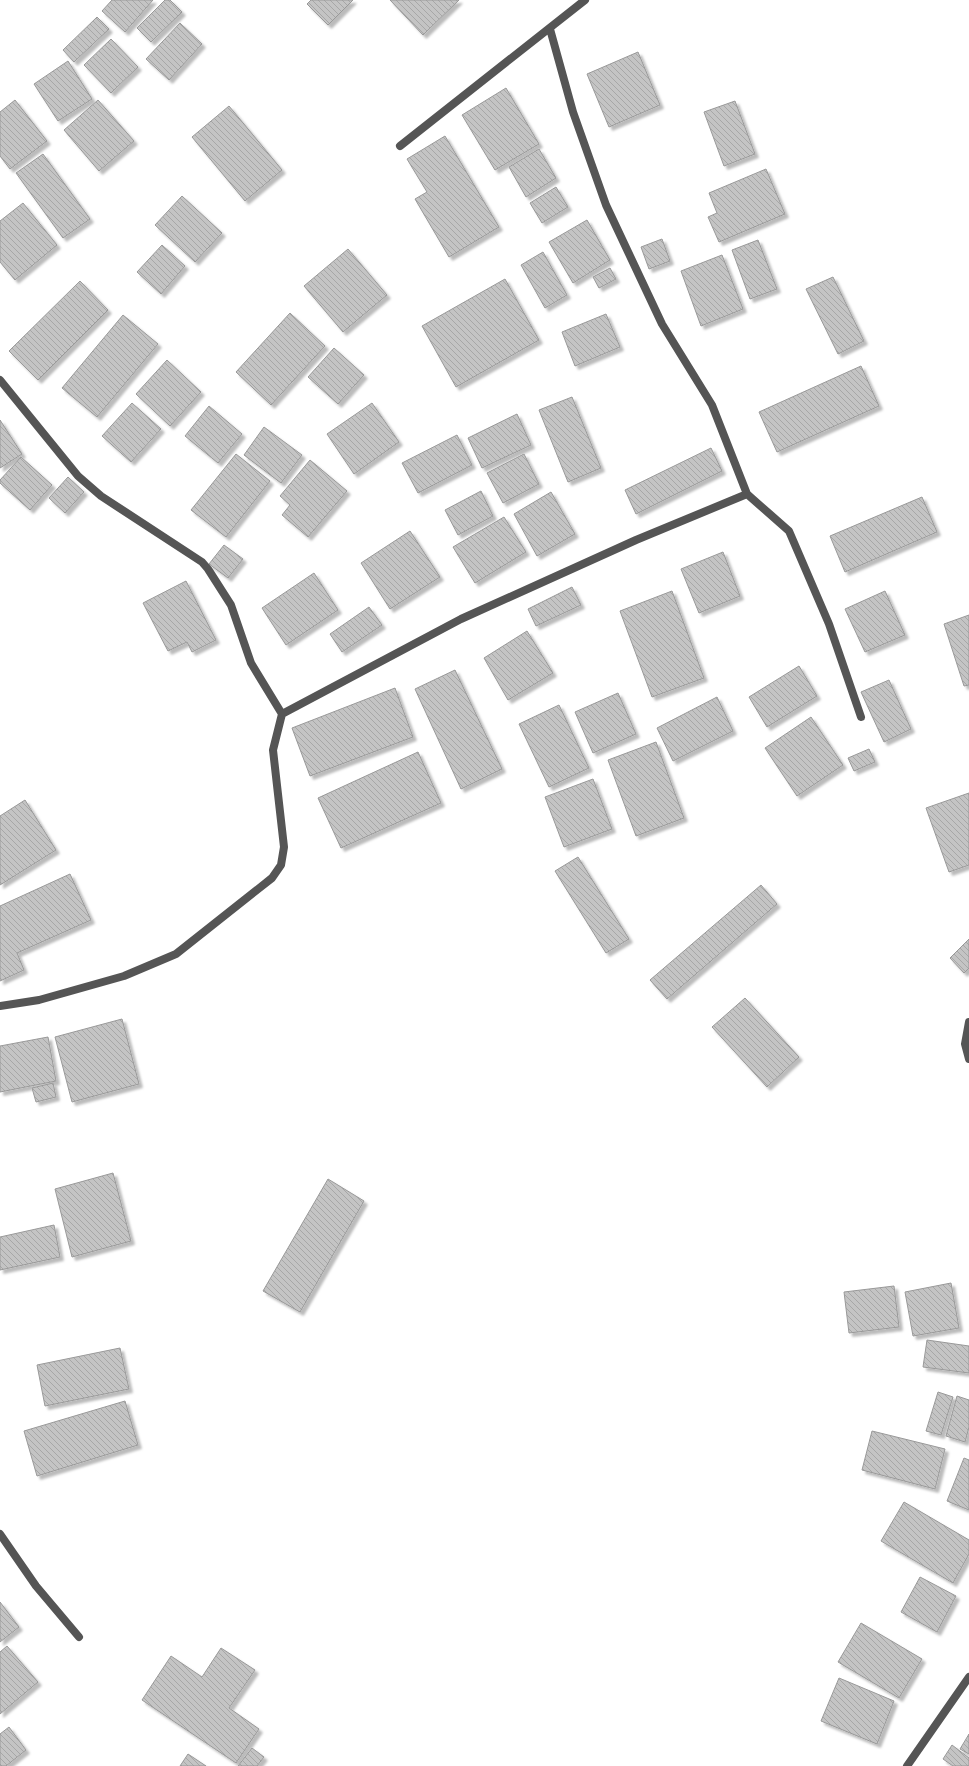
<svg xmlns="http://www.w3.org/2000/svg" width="969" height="1766" font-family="'DejaVu Sans',sans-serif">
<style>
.building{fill:url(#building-back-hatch);stroke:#999;filter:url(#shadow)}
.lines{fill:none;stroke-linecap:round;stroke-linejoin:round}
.minor{stroke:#555;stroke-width:8}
</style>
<defs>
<pattern id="building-back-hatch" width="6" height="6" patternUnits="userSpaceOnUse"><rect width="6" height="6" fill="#c4c4c4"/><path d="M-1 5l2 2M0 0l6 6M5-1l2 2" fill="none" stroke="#a7a7a7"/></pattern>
<filter id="shadow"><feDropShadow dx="3.5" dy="3.5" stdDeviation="1" flood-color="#0004"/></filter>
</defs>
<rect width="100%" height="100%" fill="#fff"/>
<path class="building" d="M112,0H153L125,32L102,11Z
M165,0H170L182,12L151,42L137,28Z
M311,0H353L328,25L307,4Z
M390,0H459L423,35Z
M97,17L109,29L74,62L63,50Z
M180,23L202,44L169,80L146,59Z
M111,39L138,67L111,93L84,65Z
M638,52L660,105L609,127L587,74Z
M68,61L92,99L58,121L34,84Z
M506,88L539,144L495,170L462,115Z
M15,100L47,141L10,169L0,156V112Z
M98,100L134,141L99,171L64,130Z
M735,101L755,154L724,166L704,112Z
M229,106L282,170L245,201L192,137Z
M445,136L499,227L449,257L415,199L427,192L407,159Z
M539,149L556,178L526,197L509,167Z
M43,154L90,219L63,238L16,173Z
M766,169L785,214L719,242L708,217L717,213L709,193Z
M556,187L568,207L542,223L530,203Z
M182,196L222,233L195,262L155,225Z
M23,203L57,245L15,280L0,262V221Z
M587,220L610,260L573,283L549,242Z
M662,239L670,261L649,269L641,247Z
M758,240L777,289L750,299L732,250Z
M162,245L185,266L161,294L137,272Z
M348,249L387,295L343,332L304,286Z
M543,252L567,295L545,308L521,265Z
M722,255L743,309L701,326L681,271Z
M610,268L616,279L599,288L593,277Z
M833,277L864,341L838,354L806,289Z
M505,279L539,340L456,387L422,326Z
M80,281L108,310L38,380L9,351Z
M290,313L325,346L271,405L236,372Z
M606,314L620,347L575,366L562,332Z
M123,315L158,344L97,417L62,388Z
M334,348L364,375L338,404L308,377Z
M167,360L201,392L170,426L136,394Z
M861,366L879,406L777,452L759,412Z
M572,397L601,468L568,482L539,410Z
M132,403L161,429L131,462L102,436Z
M372,403L399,442L354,474L327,434Z
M209,406L242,434L218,463L185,436Z
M517,414L531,445L482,468L468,438Z
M0,420L22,454L0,468Z
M264,427L302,455L281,483L244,455Z
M457,435L472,465L418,493L402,463Z
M711,448L722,471L636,514L625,490Z
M236,454L270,481L226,537L191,510Z
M524,454L539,484L503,503L487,473Z
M21,457L52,485L30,510L0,483V480Z
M310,460L347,491L308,537L282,515L290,505L280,496Z
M68,477L84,492L65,513L49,498Z
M481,491L493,516L458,535L445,510Z
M551,492L575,534L537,556L514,514Z
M922,497L937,532L845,572L830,536Z
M504,517L526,552L475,583L453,547Z
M410,531L440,577L390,609L361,563Z
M224,545L243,559L228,578L209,564Z
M723,552L740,596L699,613L681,569Z
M314,573L338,610L286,645L262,608Z
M186,581L216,640L192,652L187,642L168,651L143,603Z
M572,587L581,605L536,626L528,609Z
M672,591L704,678L652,697L620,611Z
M885,591L905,635L865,652L845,609Z
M369,607L382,625L342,652L330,634Z
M969,615V685L964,686L944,624Z
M527,631L553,673L508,700L484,658Z
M799,666L817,696L767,727L749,697Z
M455,670L502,769L461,789L415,689Z
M889,680L911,729L884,742L861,692Z
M395,688L413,737L310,776L292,728Z
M618,693L636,734L593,753L575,712Z
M717,697L733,731L673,761L657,728Z
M559,705L589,768L549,787L519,724Z
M811,717L843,765L797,796L765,748Z
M656,742L684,818L636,836L608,760Z
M869,749L875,762L854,771L848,758Z
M418,752L441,803L341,848L318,798Z
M593,779L612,829L564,847L545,797Z
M969,793V865L949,872L926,808Z
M25,800L56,850L0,885V816Z
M578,857L629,939L606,953L555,871Z
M70,874L91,920L17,953L24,970L0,981V906Z
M761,885L777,904L667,999L650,980Z
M969,939V968L964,973L950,958Z
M745,998L799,1057L767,1087L712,1027Z
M122,1019L139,1084L72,1102L55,1037Z
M48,1037L56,1081L0,1092V1046Z
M53,1083L56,1097L36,1102L32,1088Z
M113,1173L131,1241L72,1257L55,1189Z
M328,1179L364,1201L300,1312L263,1291Z
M54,1225L60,1257L0,1270V1237Z
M951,1283L959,1328L913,1336L905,1292Z
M894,1286L899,1327L849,1333L844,1292Z
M927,1340L969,1346V1373L923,1367Z
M120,1348L129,1389L45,1406L37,1365Z
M938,1392L953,1397L941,1435L926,1431Z
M957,1396L969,1400V1427L965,1442L946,1436Z
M125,1401L138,1445L37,1476L24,1431Z
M872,1431L945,1449L935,1489L862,1470Z
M964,1458L969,1460V1510L947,1501Z
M904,1502L969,1540V1554L953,1583L881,1541Z
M920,1577L956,1596L937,1632L901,1612Z
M0,1602L19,1627L0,1642Z
M861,1623L922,1659L899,1698L838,1662Z
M7,1646L38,1682L0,1714V1652Z
M221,1648L255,1670L229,1708L259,1729L236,1763L142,1700L171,1656L202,1677Z
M839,1678L894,1701L877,1744L821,1721Z
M9,1727L26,1750L6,1766H0V1734Z
M969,1734V1754L960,1749Z
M952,1745L969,1758V1766H953L943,1759Z
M252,1748L264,1757L257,1766H238Z
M188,1754L206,1766H180Z"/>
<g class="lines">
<path class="minor" d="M550,29L573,112L606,205L662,324L712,405L747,494L789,531L829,624L861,717
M400,146L585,0
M0,380L78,476L101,496L202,562L208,569L231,605L251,663L282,714L273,750L284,847L281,865L272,878L176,954L124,976L39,1000L0,1006
M282,714L461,619L636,540L747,494
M969,1022L965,1044L969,1059
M0,1534L36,1586L79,1637
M907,1766L969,1677"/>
</g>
</svg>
